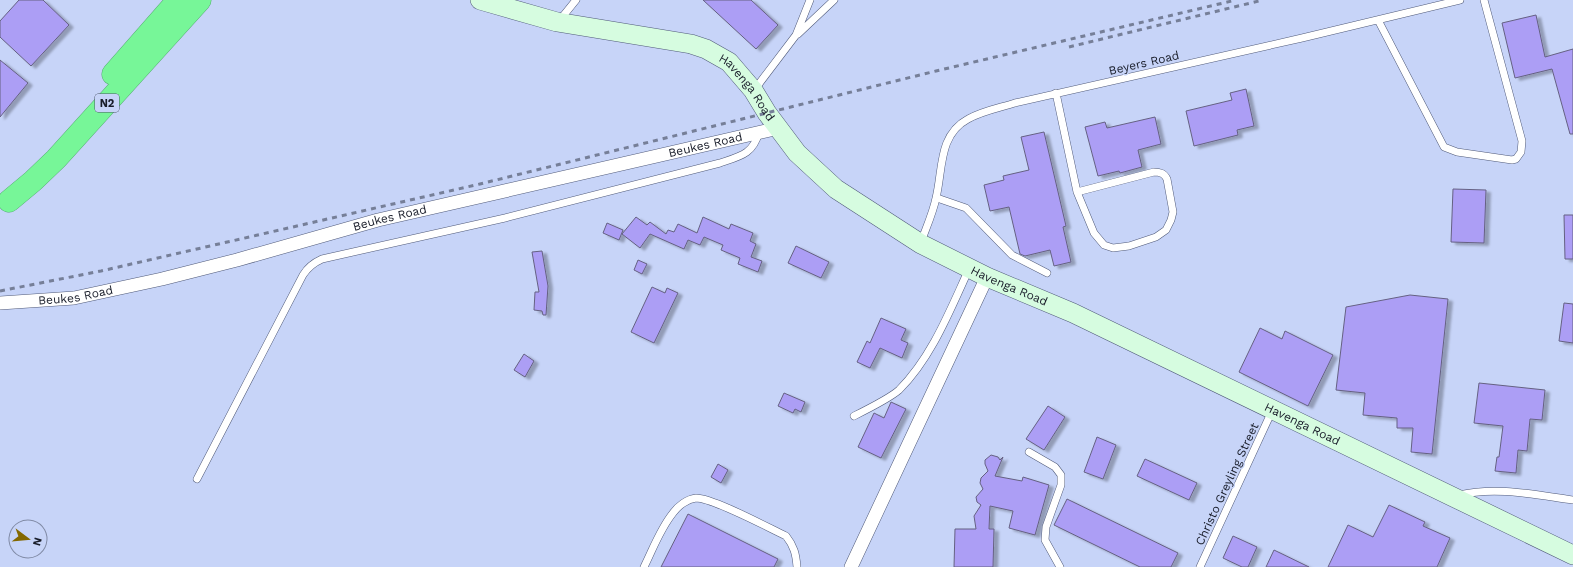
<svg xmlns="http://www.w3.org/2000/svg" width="1573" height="567" font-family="'Work Sans',sans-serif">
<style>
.building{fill:#ac9ef5;stroke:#656182;filter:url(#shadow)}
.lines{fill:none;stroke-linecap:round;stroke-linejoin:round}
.lane-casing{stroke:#505a79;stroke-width:8}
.street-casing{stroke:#505a79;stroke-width:14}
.secondary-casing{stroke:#505a79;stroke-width:20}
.highway-casing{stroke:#56aa72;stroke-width:23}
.lane{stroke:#fff;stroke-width:7}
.street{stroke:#fff;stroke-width:13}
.secondary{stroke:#d6fce0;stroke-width:19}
.highway{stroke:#77f698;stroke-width:22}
.rail{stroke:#767f98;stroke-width:3;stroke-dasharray:5 5;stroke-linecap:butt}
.labels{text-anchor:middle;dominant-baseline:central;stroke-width:3;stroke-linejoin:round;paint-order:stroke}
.shield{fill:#c7d4f8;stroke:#4d5468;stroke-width:1}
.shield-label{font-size:11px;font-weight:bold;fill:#191d2a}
.street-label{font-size:12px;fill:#191d2a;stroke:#c7d4f8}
</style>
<defs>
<filter id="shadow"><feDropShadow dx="4.5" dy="2.5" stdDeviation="1" flood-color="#0004"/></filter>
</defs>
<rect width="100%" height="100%" fill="#c7d4f8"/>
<path class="building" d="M19,0H43L69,25L31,66L0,37V21Z
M703,0H751L778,25L756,49Z
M1536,15L1545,57L1573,49V134H1570L1552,69L1515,78L1502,23Z
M0,60L28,83L0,117Z
M1246,89L1254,126L1237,130L1238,135L1194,146L1186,111L1232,100L1230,93Z
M1155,117L1161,144L1138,150L1142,167L1120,173L1119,171L1098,176L1085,127L1105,122L1107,128Z
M1044,132L1066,226L1063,227L1071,262L1054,266L1050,250L1025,256L1020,254L1009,207L990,211L984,185L1004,180L1003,176L1029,170L1021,137Z
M1453,189L1486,190L1484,243L1451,242Z
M1564,215H1573V259H1565Z
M636,217L647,225L650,222L666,234L668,230L674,232L678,224L697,233L703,217L729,229L731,224L753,233L750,241L756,244L751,257L762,261L758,272L738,264L740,258L721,250L723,245L704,237L700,245L688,240L684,249L650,234L640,248L622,234Z
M607,223L623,230L619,240L603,233Z
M796,246L829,262L821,278L788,263Z
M542,251L548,286L546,315H543L542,311L534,310L535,292H539L532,252Z
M638,260L647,264L642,274L634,270Z
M652,287L665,293L667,288L678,293L654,343L631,332Z
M1410,295L1448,299L1432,454L1411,452L1413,428H1397V418L1363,415L1365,393L1336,390L1346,307Z
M1564,303L1573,304V343L1559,341Z
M881,318L906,329L901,340L908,343L902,358L880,348L870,368L857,362L867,341L870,343Z
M1260,328L1282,339L1285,331L1333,355L1308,406L1239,372Z
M524,354L534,361L525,377L514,370Z
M1479,383L1545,390L1542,420L1530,419L1527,451L1518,450L1516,473L1495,471L1497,457H1499L1503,426L1474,423Z
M784,393L805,402L801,412L795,409L793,413L778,406Z
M891,402L906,409L881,458L858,447L874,413L884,418Z
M1048,406L1065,417L1044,450L1026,439Z
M1097,437L1116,445L1103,479L1084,472Z
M991,455L998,457L1000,460L1003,457L995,476L1022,481L1023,477L1049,485L1035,535L1009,528L1013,511L990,506L989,529H994L993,567H954L955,529H976L974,516L981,505L977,502L976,497L983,489L980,483L981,478L988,471L985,464V460Z
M1145,459L1197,483L1189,500L1137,476Z
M718,464L728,470L721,483L711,477Z
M1067,499L1178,553L1171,567H1140L1054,525Z
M1389,505L1425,522L1423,526L1450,538L1437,567H1328L1348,525L1373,537Z
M688,514L778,559L774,567H661Z
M1233,536L1257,547L1248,567H1242L1223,558Z
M1274,550L1309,567H1266Z"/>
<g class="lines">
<defs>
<path id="lane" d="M1378,20L1444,147L1457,152L1512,160L1516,159L1521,152L1522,141L1484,0
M559,21L576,0
M798,34L834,0
M755,89L796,35L810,0
M1056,93L1077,192L1094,233L1104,245L1113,248L1129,246L1156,237L1166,230L1171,220L1173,212L1167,179C1164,173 1160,172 1154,172L1077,192
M937,198L966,208L1012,255L1047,273
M921,242C926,228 933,213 936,198C943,170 938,135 968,119C982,111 999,108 1015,103L1302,38L1460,0
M854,416C866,410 890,398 899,390C932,357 950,310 969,269
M1029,452L1055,467L1061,475V485L1046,527L1045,540L1060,567
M197,479L303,275C308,267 313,263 322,259L505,218L720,163C741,156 753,154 759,132
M1459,495C1496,486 1536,495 1573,500
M644,567C653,549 660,529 673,513C678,506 687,499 696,498C713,498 767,527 786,536C794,546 796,554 797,567
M1200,567L1272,411"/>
<g id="street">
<path id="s1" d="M0,303L74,298L162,279L237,260L378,220L779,128"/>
<path d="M851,567L987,277"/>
</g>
<g id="secondary">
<path id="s2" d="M480,0L557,22L691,44L706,49L729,62L753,90L767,113L797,153L836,189L921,244L987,277L1073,313L1573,555"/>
</g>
<path id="highway" d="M113,74L178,0
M9,201L33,181L56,159L200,0"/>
</defs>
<use href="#lane" class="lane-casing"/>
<use href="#street" class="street-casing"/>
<use href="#secondary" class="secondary-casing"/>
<use href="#highway" class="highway-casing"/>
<use href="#lane" class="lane"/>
<use href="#street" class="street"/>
<use href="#secondary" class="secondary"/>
<use href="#highway" class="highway"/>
<path class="rail" d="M1069,47L1263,0
M0,291L101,271L480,184L936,71L1236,0"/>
</g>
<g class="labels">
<rect class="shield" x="95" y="94" width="24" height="18" rx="3"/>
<g class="shield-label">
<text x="107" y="103">N2</text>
</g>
<g class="street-label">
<text transform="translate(1144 63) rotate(-13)">Beyers Road</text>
<text stroke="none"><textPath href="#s2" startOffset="289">Havenga Road</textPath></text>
<text stroke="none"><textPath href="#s1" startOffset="724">Beukes Road</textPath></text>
<text stroke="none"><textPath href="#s1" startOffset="400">Beukes Road</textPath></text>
<text stroke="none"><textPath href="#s2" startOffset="624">Havenga Road</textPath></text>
<text stroke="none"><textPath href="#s1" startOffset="76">Beukes Road</textPath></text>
<text stroke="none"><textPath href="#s2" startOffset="948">Havenga Road</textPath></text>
<text transform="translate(1227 484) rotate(-65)">Christo Greyling Street</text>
</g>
</g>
<g transform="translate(28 539) rotate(106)"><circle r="19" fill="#c7d4f8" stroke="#818ba6"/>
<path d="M0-3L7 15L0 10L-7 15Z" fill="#846800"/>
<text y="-6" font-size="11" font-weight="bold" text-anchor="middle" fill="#191d2a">N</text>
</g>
</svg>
